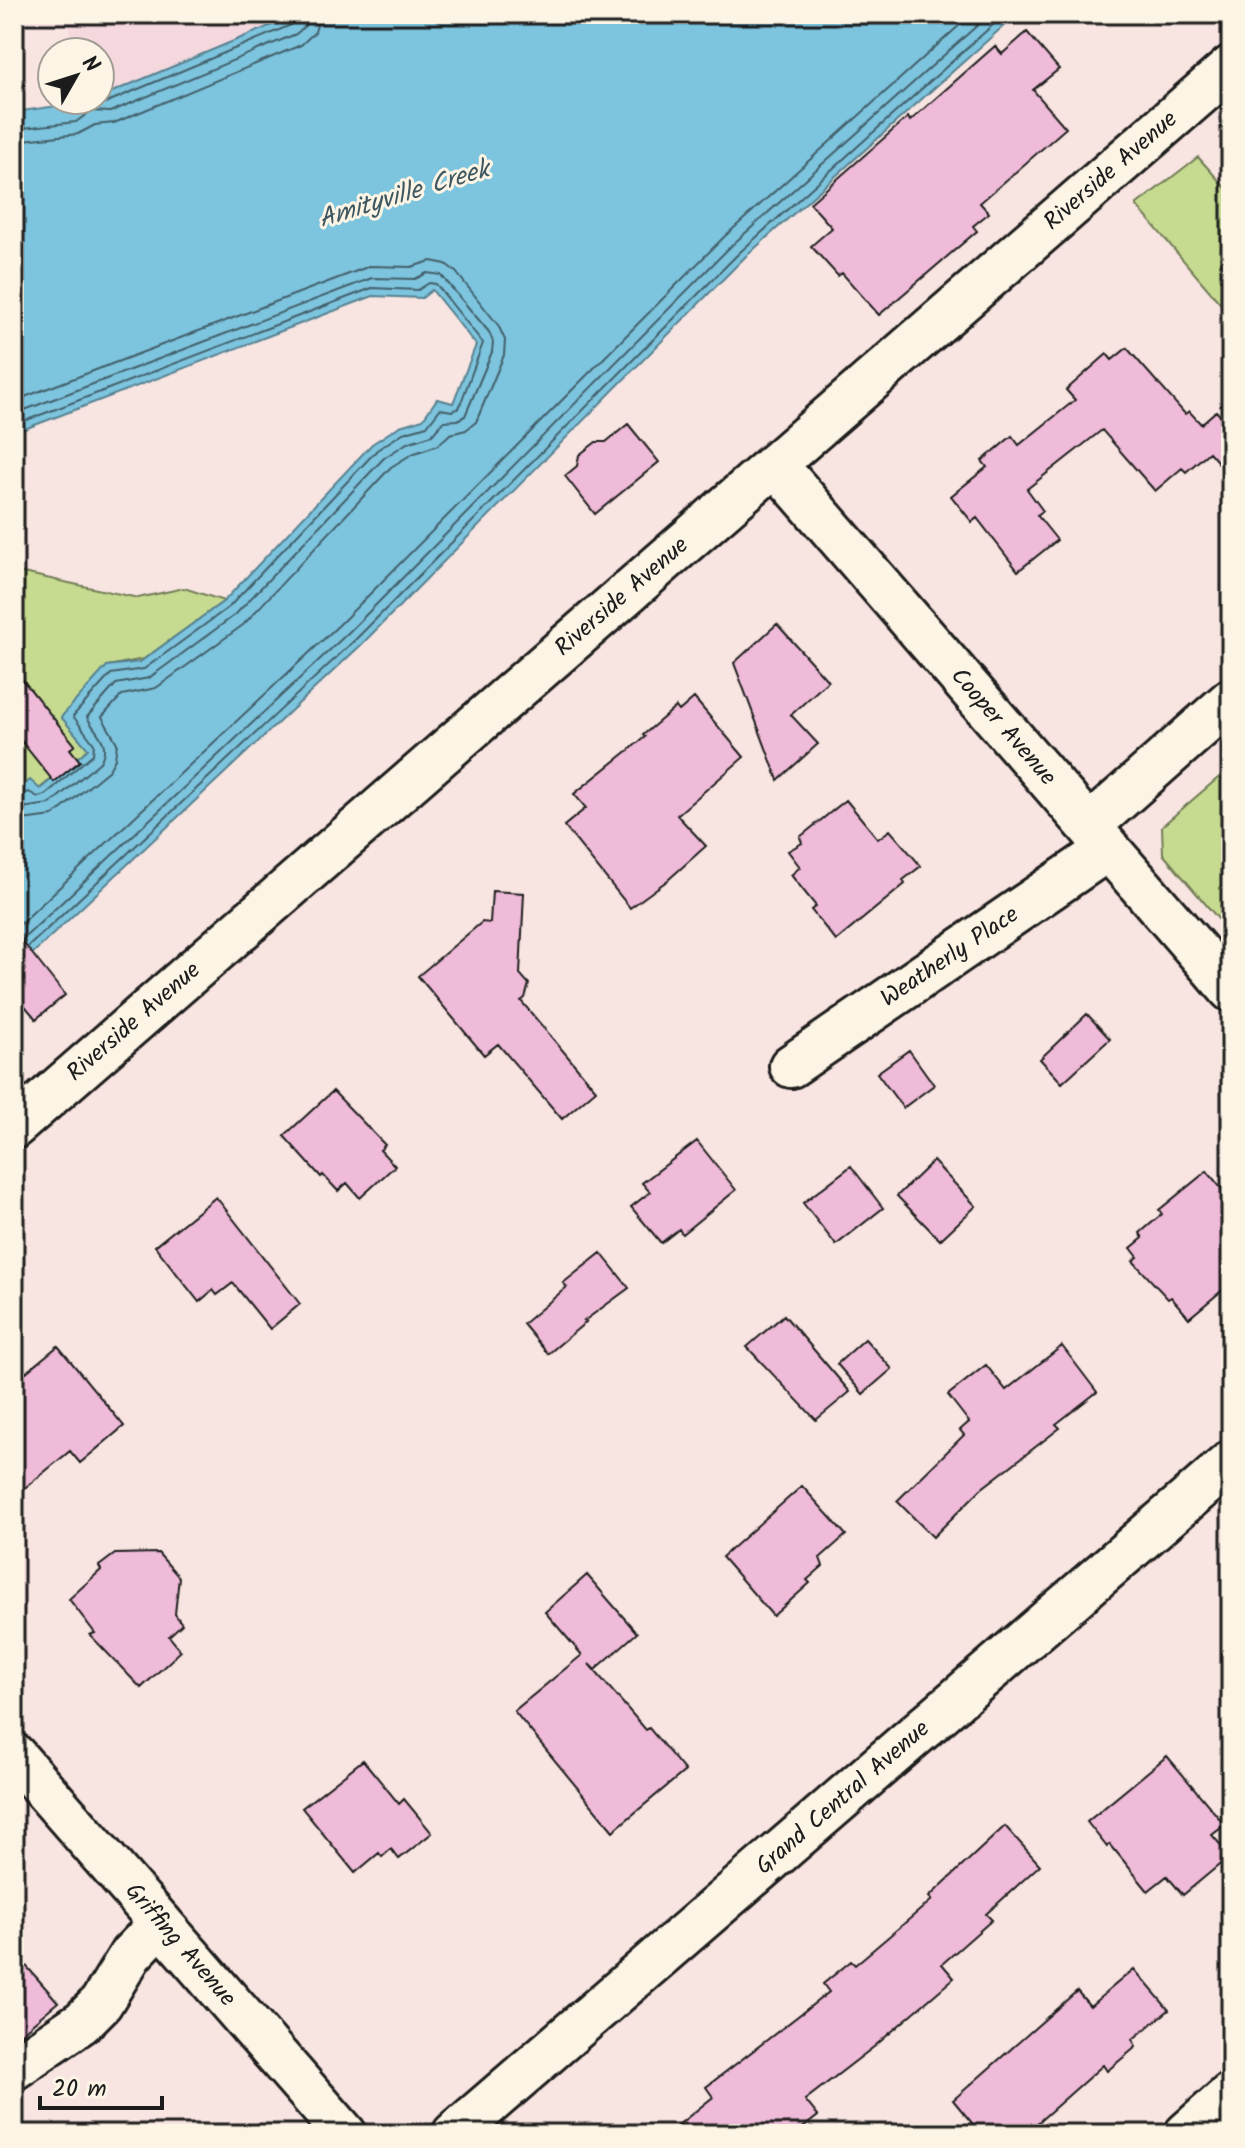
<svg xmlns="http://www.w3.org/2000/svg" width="1245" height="2148" font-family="Kalam,sans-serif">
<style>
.built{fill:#f5d8de}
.green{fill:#c6db90;stroke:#717c56;stroke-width:2}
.water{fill:#7dc4de;stroke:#568190;stroke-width:2}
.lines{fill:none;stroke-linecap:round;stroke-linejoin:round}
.shore{stroke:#435f6a;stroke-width:2}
.building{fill:#efbbd8;stroke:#1c1c1c;stroke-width:2}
.minor-casing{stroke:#1c1c1c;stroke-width:48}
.minor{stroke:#fcf5e5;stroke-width:42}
.labels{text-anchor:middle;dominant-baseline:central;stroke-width:6;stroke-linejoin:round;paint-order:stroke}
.street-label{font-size:24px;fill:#1c1c1c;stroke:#fcf5e5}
.water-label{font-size:26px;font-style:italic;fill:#3e5760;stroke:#fcf5e5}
</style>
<rect width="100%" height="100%" fill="#f8e4e1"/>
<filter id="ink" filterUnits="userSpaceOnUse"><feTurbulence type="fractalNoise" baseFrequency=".0125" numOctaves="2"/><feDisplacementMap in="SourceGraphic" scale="16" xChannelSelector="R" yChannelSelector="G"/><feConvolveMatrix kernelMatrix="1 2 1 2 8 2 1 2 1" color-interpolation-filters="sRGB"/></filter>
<g filter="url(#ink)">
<path class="built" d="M66,14H298L100,97V52H75Z"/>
<path class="green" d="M1198,157L1231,194V316L1136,205Z
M14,571L138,598L184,588L224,601L144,659L107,666L88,749L39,789L14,793Z
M1231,767V934L1163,854L1162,826Z"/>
<path class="water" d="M298,14H1017L744,258L361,645L14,971V793L30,780L40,789L88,749L61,717L107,666L140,662L224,601L372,444L400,426L423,419L437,399L453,403L476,345L432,290L422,298L373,296L14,433V112L100,100V97Z"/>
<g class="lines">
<path class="shore" d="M94,100L105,103L291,25L297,20V14
M14,129L76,122L91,111L110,112L296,34L305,26L307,14
M14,141L78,134L95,125L114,123L301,45L315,32L320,14
M14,401L370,266L411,267L431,261L446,264L456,272L498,325L505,340L504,355L476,422L466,430L450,434L438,445L412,454L391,467L243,625L156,688L122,695L102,717L117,743L115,759L109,770L53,816L14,821
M14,414L372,278L415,279L427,273L441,275L489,332L493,342L492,352L465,416L457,420L444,421L432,435L407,443L384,458L235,615L149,678L116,684L87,717C95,733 112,742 100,762L50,804L14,809
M14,425L372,288L418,290L429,283L436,284L483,343L459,408L452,411L440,409L427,426L403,433L377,450L229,607L144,669L111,674L73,716L94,744L93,754L45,795L38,797L29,792L14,799
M15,929L340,624L724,237L972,14
M23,939L349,632L732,245L990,14
M29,946L355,640L739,253L1005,14"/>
</g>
<path class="building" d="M1027,32L1059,69L1033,90L1066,128L980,203L989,213L973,226L977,231L879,315L842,273L838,276L811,246L832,228L810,203L908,117L910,121L995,46L1002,54Z
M1127,348L1185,414L1189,411L1201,424L1216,411L1231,428V477L1209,452L1186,472L1182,468L1155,491L1102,430L1027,489L1043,511L1037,515L1057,540L1018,571L977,518L972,522L951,496L987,467L982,461L1012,436L1019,445L1075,400L1066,390L1107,354L1112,360Z
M628,424L659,462L595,514L565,476L577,466L579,455L596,442H606Z
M777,624L828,681L791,715L818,744L778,780L734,663Z
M14,669L75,745L70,749L80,761L54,782L14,732Z
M694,698L744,757L677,815L706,846L668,880L630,908L564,826L586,808L574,794L645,737L643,735L676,707L679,711Z
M846,800L878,839L890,830L921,866L903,880L905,884L836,941L811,910L816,906L791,875L800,867L788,851L802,843L800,837Z
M492,891L524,893L520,974L529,984L525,998L521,1001L596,1090L562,1119L498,1044L484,1055L418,976L482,922L490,923Z
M14,931L65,995L36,1019L14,993Z
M1087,1014L1110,1039L1062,1083L1040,1059Z
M909,1050L934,1085L903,1108L877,1073Z
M333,1091L385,1145L380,1150L395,1166L360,1198L347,1183L338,1191L323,1175L321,1177L284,1136Z
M697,1141L736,1190L682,1234L679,1229L661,1243L631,1207L650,1192L642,1183Z
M933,1161L976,1206L940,1240L897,1196Z
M851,1166L883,1208L836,1245L803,1203Z
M1207,1171L1231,1200V1283L1189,1318L1171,1297L1168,1299L1133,1261L1138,1257L1131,1248L1143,1238L1140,1233L1162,1214L1159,1210Z
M216,1197L300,1304L270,1329L233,1283L217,1295L213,1290L199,1302L155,1246Z
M601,1253L629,1288L584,1321L586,1322L548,1354L523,1324L567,1287L563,1283Z
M784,1315L850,1392L816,1420L747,1347Z
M865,1339L892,1369L863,1394L837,1364Z
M58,1346L124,1426L80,1463L70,1451L14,1497V1382Z
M1062,1346L1097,1392L1056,1424L1060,1428L981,1489L933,1537L897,1501L964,1435L960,1430L969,1422L948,1395L986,1365L1006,1390Z
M802,1486L846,1535L820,1558L823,1566L807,1580L810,1583L773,1616L722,1557Z
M158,1553L179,1577L175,1614L182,1624L169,1636L181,1651L141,1688L90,1635L95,1633L69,1599L101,1570L99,1566L115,1554Z
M587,1575L637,1633L595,1670L589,1664L646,1730L649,1728L685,1771L613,1831L514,1711L582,1655L545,1612Z
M1167,1756L1225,1825L1212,1835L1230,1856L1183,1895L1167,1876L1148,1891L1110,1844L1107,1847L1087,1822Z
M363,1760L399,1804L404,1799L432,1833L399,1859L391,1849L382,1857L379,1853L355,1873L302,1808Z
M1005,1826L1040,1865L986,1914L992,1920L942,1964L954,1978L875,2046L805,2100L818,2116L795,2134H667L713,2097L706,2087L829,1992L823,1984L851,1961L855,1965L932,1900L929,1897Z
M14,1952L58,2002L14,2039Z
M1134,1969L1169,2010L1133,2039L1136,2047L1107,2071L1103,2065L1025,2134H981L953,2100L1077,1991L1090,2006Z"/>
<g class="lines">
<defs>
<path id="minor" d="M775,464L1231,990
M1089,826L1231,700
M791,1066L1108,849
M14,1127L1231,67
M14,1755L345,2134
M14,2068L82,2022L101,2003L131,1954L161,1923
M454,2134L1231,1462
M1186,2134L1231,2094"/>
</defs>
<use href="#minor" class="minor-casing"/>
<use href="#minor" class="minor"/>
</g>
</g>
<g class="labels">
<g class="street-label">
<text transform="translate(1111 171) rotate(-41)">Riverside Avenue</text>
<text transform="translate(622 597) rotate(-41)">Riverside Avenue</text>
<text transform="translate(1003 727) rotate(49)">Cooper Avenue</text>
<text transform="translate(950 957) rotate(-34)">Weatherly Place</text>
<text transform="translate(134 1022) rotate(-41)">Riverside Avenue</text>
<text transform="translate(843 1798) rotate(-41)">Grand Central Avenue</text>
<text transform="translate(180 1945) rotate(49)">Griffing Avenue</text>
</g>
<g class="water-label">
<text transform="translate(404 195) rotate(-17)">Amityville Creek</text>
</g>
</g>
<rect width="1245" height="2148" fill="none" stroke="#fcf5e5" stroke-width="48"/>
<rect x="24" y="24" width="1197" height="2100" fill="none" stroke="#1c1c1c" stroke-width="3" filter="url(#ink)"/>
<g transform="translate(76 76) rotate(51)"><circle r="38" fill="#fcf5e5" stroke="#a29e95" stroke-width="2"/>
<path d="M0-6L14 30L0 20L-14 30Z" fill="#1c1c1c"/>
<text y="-12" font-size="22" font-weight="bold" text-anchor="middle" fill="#1c1c1c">N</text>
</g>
<path d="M40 2096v12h122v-12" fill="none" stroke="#1c1c1c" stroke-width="4"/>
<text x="52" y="2096" font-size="24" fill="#1c1c1c" stroke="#fcf5e5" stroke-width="6" paint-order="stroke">20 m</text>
</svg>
